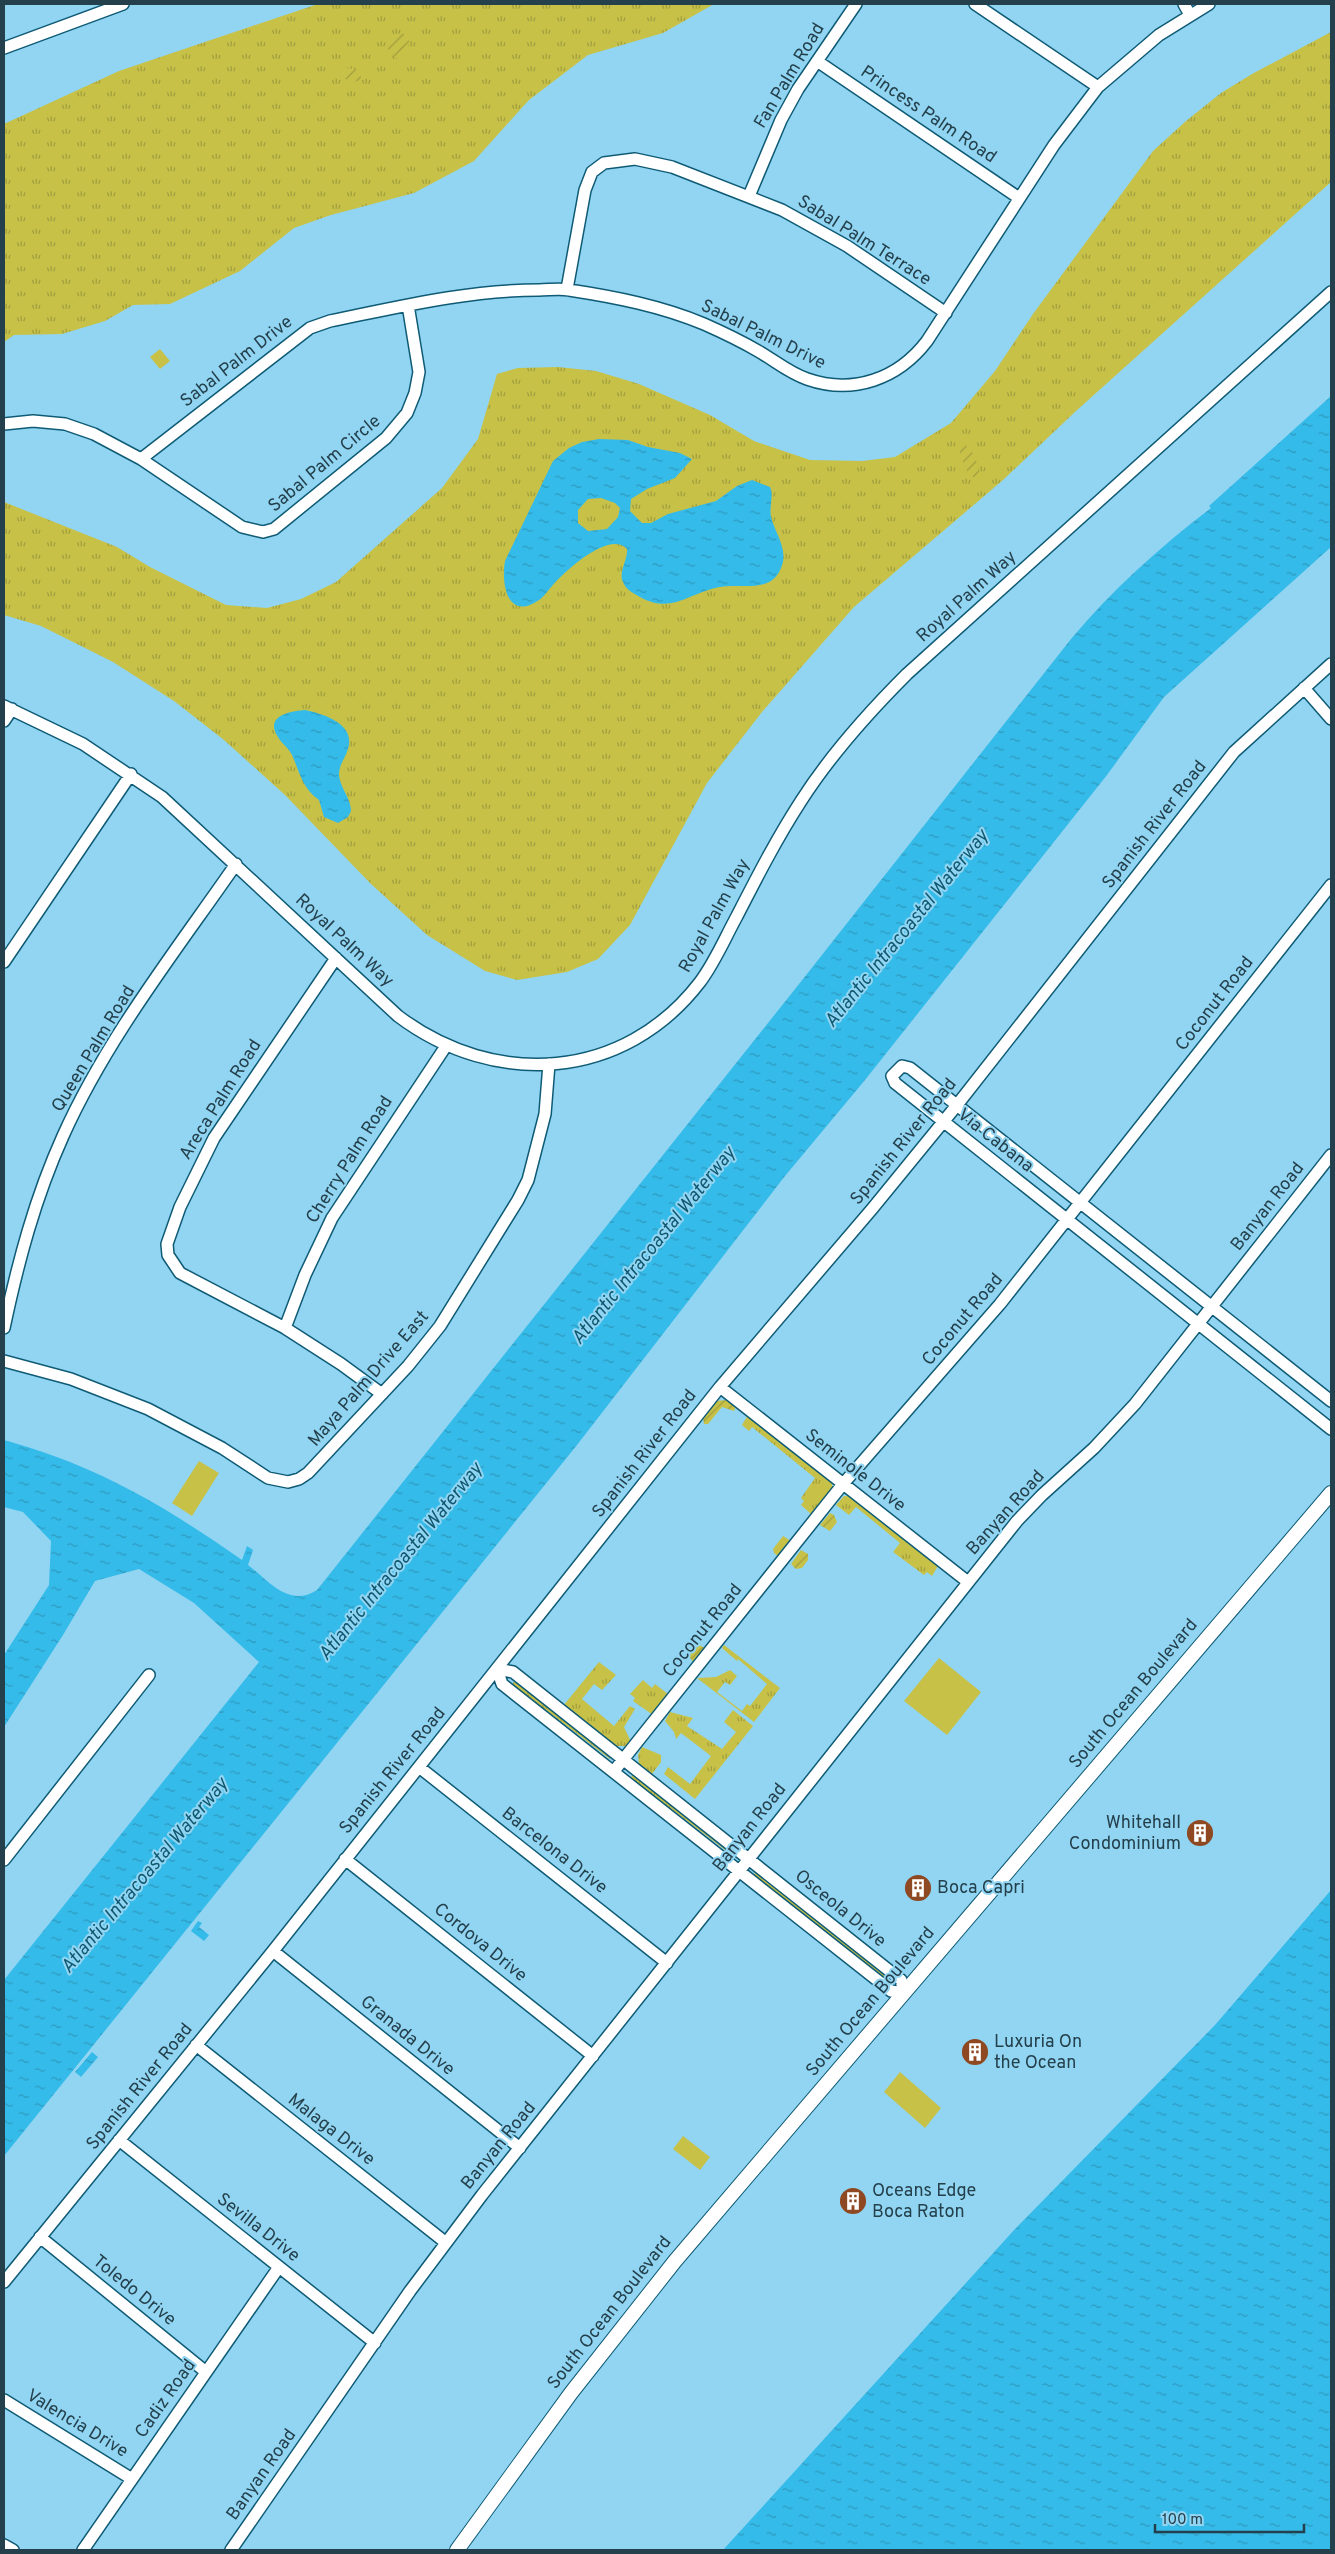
<svg xmlns="http://www.w3.org/2000/svg" width="1335" height="2554" font-family="Overpass,sans-serif">
<style>
.grass{fill:url(#grass-tufts)}
.garden{fill:url(#garden-furrows)}
.pitch{fill:#c7c148}
.water{fill:url(#water-ripples);fill-rule:evenodd}
.lines{fill:none;stroke-linecap:round;stroke-linejoin:round}
.minor-casing{stroke:#0f5b75;stroke-width:14}
.major-casing{stroke:#0f5b75;stroke-width:16}
.minor{stroke:#fff;stroke-width:11}
.major{stroke:#fff;stroke-width:14}
.labels{text-anchor:middle;dominant-baseline:central;stroke-width:4;stroke-linejoin:round;paint-order:stroke}
.street-label{font-size:18px;fill:#24404c;stroke:#91d5f2}
.poi-label{font-size:18px;fill:#24404c;stroke:#91d5f2;text-anchor:start}
.water-label{font-size:19px;font-style:italic;fill:#105870;stroke:#91d5f2}
</style>
<defs>
<pattern id="grass-tufts" width="24" height="20" patternUnits="userSpaceOnUse" patternTransform="scale(1.25)"><rect width="24" height="20" fill="#c7c148"/><path d="M3 7l-1-3M5 7V3M7 7l1-3M15 17l-1-3M17 17v-4M19 17l1-3" fill="none" stroke="#a19e3e"/></pattern>
<pattern id="garden-furrows" width="10" height="10" patternUnits="userSpaceOnUse" patternTransform="scale(1.25)"><rect width="10" height="10" fill="#c7c148"/><path d="M-1 1l2-2M0 10L10 0M9 11l2-2" fill="none" stroke="#a19e3e"/></pattern>
<pattern id="water-ripples" width="26" height="14" patternUnits="userSpaceOnUse" patternTransform="scale(1.25)"><rect width="26" height="14" fill="#35bbe9"/><path d="M2 4q2-2 4 0t4 0M15 11q2-2 4 0t4 0" fill="none" stroke="#2d99bf"/></pattern>
</defs>
<rect width="100%" height="100%" fill="#91d5f2"/>
<path class="grass" d="M318,4H714L663,33L588,55L529,100L474,161L414,193L331,215L294,228L240,271L170,304L133,305L105,321L62,334L14,335L4,342V124L119,71Z
M1331,32V182L1076,411L1003,480L854,607L762,712L707,783L630,925L598,959L567,972L517,980L485,971L427,935L371,884L285,795L224,740L174,701L113,662L41,626L4,615V502L117,547L150,567L226,605L267,608L301,599L336,582L442,488L478,439L497,374L518,368L558,367L596,371L639,384L710,415L754,441L810,460L862,461L895,457L951,423L995,371L1033,314L1153,151L1186,121L1221,93L1252,74Z
M748,1415L831,1482L833,1487L815,1514H811L801,1505L804,1501L801,1498L815,1478L752,1427L749,1431L742,1425Z
M844,1496H848L938,1566L932,1576L927,1572L924,1575L893,1552L900,1543L856,1507L849,1515L836,1505Z
M783,1536L791,1541L779,1557L774,1553L773,1549Z
M724,1645L780,1688L754,1722L697,1678L716,1677L730,1670L737,1676L730,1685L725,1682L717,1692L742,1711L747,1704L750,1706L767,1684L738,1659L737,1661L722,1648Z
M599,1662L616,1675L602,1690L594,1684L582,1699L614,1726L630,1706L635,1709L624,1727L631,1742L626,1746H615L563,1706Z
M643,1680L652,1688L655,1684L668,1694L653,1715L633,1701L635,1698L630,1694Z
M515,1681L610,1756V1759L512,1684Z
M733,1710L753,1726L695,1799L664,1774L668,1767L690,1784L711,1756L681,1733L676,1739L674,1732L665,1721L670,1712L693,1718L687,1726L722,1749L736,1732L724,1722Z
M642,1747L661,1755V1762L652,1774L639,1764L638,1755Z
M632,1775L733,1853V1856L631,1778Z
M756,1871L894,1981L893,1984L754,1875Z"/>
<path class="garden" d="M402,33L409,37C409,45 409,57 399,60L390,54L387,45L394,35Z
M346,68L360,70L361,80L353,82L341,77Z
M959,442H963L975,456L981,479C964,479 964,458 957,447Z
M727,1400L736,1406L734,1411L722,1407L708,1424H704L703,1417L716,1401Z
M830,1513L834,1515L837,1522L830,1531L820,1525Z
M801,1550L808,1554V1560L802,1568L796,1569L791,1564Z
M697,1644L707,1649L694,1663L687,1654L690,1648Z"/>
<path class="pitch" d="M160,349L170,361L160,369L150,357Z
M199,1461L219,1473L192,1516L172,1503Z
M939,1658L981,1692L947,1735L904,1701Z
M900,2072L941,2108L925,2128L884,2092Z
M683,2136L710,2157L700,2170L673,2149Z"/>
<path class="water" d="M1331,396V547L1164,697L1107,775L865,1080L785,1176L577,1445L4,2156V1980L259,1662L194,1603L139,1569L95,1581L63,1635L4,1727V1655L49,1585L51,1541L23,1512L4,1507V1440C98,1466 163,1505 242,1560L247,1546L253,1550L248,1565C270,1582 289,1608 317,1590L803,979L1071,639C1112,590 1160,547 1211,508L1209,506Z
M599,439L628,440L648,447L680,453L692,459L675,478L647,489L631,499L630,511L642,523H651L668,514L716,501L737,486L752,480L770,487C774,495 769,507 771,517C775,533 789,550 781,568C771,594 741,583 720,587C690,592 672,615 640,597C633,593 626,590 623,582C618,573 628,559 627,549C610,530 565,571 552,586C548,590 544,597 539,600C507,622 501,583 505,561L553,461L569,448L582,442ZM601,498L615,503L620,508L618,517L607,529L588,531L578,523V510L588,499Z
M305,710C324,714 356,724 348,749C345,759 339,764 339,775C340,788 351,798 351,811L348,817L338,823L324,817L319,800C302,788 300,773 292,755C288,747 282,744 278,737C264,716 290,711 305,710Z
M1331,1890V2550H723L1015,2229L1215,2025Z
M198,1921L202,1923L199,1927L209,1935L204,1941L191,1931Z
M92,2052L98,2057L81,2077L75,2072Z"/>
<g class="lines">
<defs>
<path id="minor" d="M975,4L1098,87
M1184,4L1190,15
M4,48L123,4
M817,61L1019,198
M749,196L781,120L798,89L856,4
M567,289L585,190L592,172L604,163L635,159L672,167L782,210L847,246L946,313
M4,424L33,421L65,424L94,434L141,459L242,527L263,532L274,529L386,438L407,413L415,393L419,372L408,305
M141,459L310,328L330,321C399,307 468,290 539,290C549,290 559,288 569,290C615,297 661,306 704,324C722,332 741,341 758,351C774,360 789,373 807,379C853,395 898,379 927,341L1054,145L1098,87L1159,35L1209,4
M1304,688L1331,719
M4,706L83,744L162,797L398,1016C495,1089 624,1081 700,982C715,962 725,938 737,916C757,877 777,838 801,801C831,754 868,713 907,674L1331,292
M4,721L12,709
M336,958L214,1138L180,1207L167,1244L168,1255L180,1273L285,1328L341,1364L382,1394
M4,962L131,774
M4,1328C18,1262 35,1198 63,1136C107,1038 175,952 236,864
M285,1328L305,1275L332,1218L446,1046
M4,1361L71,1379L148,1409L222,1448L268,1478L288,1482L299,1479L308,1473L408,1366L440,1326L518,1200L528,1180L545,1114L549,1064
M720,1387L968,1582
M1331,1401L910,1068L902,1066L892,1076L895,1083L1331,1429
M497,1669L513,1672L901,1980L904,1993L891,1991L502,1684Z
M419,1767L667,1963
M614,1771L843,1484L1000,1304L1331,885
M345,1859L593,2056
M4,1860L149,1675
M273,1951L520,2148
M196,2045L445,2242
M119,2140L375,2343
M40,2237L206,2372
M4,2282L273,1951L720,1387L872,1209L957,1105L1234,752L1331,664
M4,2400L132,2479
M4,2545L13,2550
M83,2550L279,2267
M231,2550L410,2291L482,2195L1017,1521L1042,1495L1094,1448L1135,1404L1331,1155"/>
<path id="major" d="M457,2550L571,2393L675,2261L1331,1493"/>
</defs>
<use href="#minor" class="minor-casing"/>
<use href="#major" class="major-casing"/>
<use href="#minor" class="minor"/>
<use href="#major" class="major"/>
</g>
<defs>
<symbol id="building-disc" viewBox="-11 -11 22 22"><circle r="9.5" fill="#8e4822" stroke="#91d5f2"/><path d="M-4-6H4V6H1V3H-1V6H-4ZM-2.5-4.3h1.7v1.8h-1.7ZM.8-4.3h1.7v1.8H.8ZM-2.5-1h1.7V.8h-1.7ZM.8-1h1.7V.8H.8Z" fill="#fff"/></symbol>
</defs>
<g fill-rule="evenodd">
<use href="#building-disc" x="1184" y="1817" width="32" height="32"/>
<use href="#building-disc" x="902" y="1872" width="32" height="32"/>
<use href="#building-disc" x="959" y="2036" width="32" height="32"/>
<use href="#building-disc" x="837" y="2185" width="32" height="32"/>
</g>
<g class="labels">
<g class="street-label">
<text transform="translate(790 76) rotate(-59)">Fan Palm Road</text>
<text transform="translate(928 115) rotate(34)">Princess Palm Road</text>
<text transform="translate(864 241) rotate(32)">Sabal Palm Terrace</text>
<text transform="translate(763 335) rotate(26)">Sabal Palm Drive</text>
<text transform="translate(237 362) rotate(-38)">Sabal Palm Drive</text>
<text transform="translate(325 464) rotate(-40)">Sabal Palm Circle</text>
<text transform="translate(967 597) rotate(-42)">Royal Palm Way</text>
<text transform="translate(1155 825) rotate(-52)">Spanish River Road</text>
<text transform="translate(715 916) rotate(-61)">Royal Palm Way</text>
<text transform="translate(344 941) rotate(43)">Royal Palm Way</text>
<text transform="translate(1215 1004) rotate(-52)">Coconut Road</text>
<text transform="translate(94 1049) rotate(-59)">Queen Palm Road</text>
<text transform="translate(221 1100) rotate(-58)">Areca Palm Road</text>
<text transform="translate(995 1141) rotate(38)">Via Cabana</text>
<text transform="translate(904 1142) rotate(-51)">Spanish River Road</text>
<text transform="translate(350 1160) rotate(-58)">Cherry Palm Road</text>
<text transform="translate(1268 1207) rotate(-52)">Banyan Road</text>
<text transform="translate(963 1320) rotate(-50)">Coconut Road</text>
<text transform="translate(369 1379) rotate(-49)">Maya Palm Drive East</text>
<text transform="translate(645 1454) rotate(-52)">Spanish River Road</text>
<text transform="translate(855 1471) rotate(38)">Seminole Drive</text>
<text transform="translate(1006 1513) rotate(-48)">Banyan Road</text>
<text transform="translate(703 1631) rotate(-51)">Coconut Road</text>
<text transform="translate(1134 1694) rotate(-50)">South Ocean Boulevard</text>
<text transform="translate(393 1771) rotate(-51)">Spanish River Road</text>
<text transform="translate(750 1828) rotate(-52)">Banyan Road</text>
<text transform="translate(554 1851) rotate(38)">Barcelona Drive</text>
<text transform="translate(840 1909) rotate(39)">Osceola Drive</text>
<text transform="translate(480 1943) rotate(39)">Cordova Drive</text>
<text transform="translate(871 2002) rotate(-50)">South Ocean Boulevard</text>
<text transform="translate(407 2036) rotate(39)">Granada Drive</text>
<text transform="translate(140 2087) rotate(-51)">Spanish River Road</text>
<text transform="translate(331 2130) rotate(38)">Malaga Drive</text>
<text transform="translate(499 2146) rotate(-51)">Banyan Road</text>
<text transform="translate(258 2228) rotate(38)">Sevilla Drive</text>
<text transform="translate(134 2291) rotate(39)">Toledo Drive</text>
<text transform="translate(610 2313) rotate(-52)">South Ocean Boulevard</text>
<text transform="translate(166 2399) rotate(-55)">Cadiz Road</text>
<text transform="translate(77 2424) rotate(31)">Valencia Drive</text>
<text transform="translate(262 2475) rotate(-55)">Banyan Road</text>
</g>
<g class="poi-label">
<text x="1181" y="1823" text-anchor="end">Whitehall<tspan x="1181" dy="21">Condominium</tspan></text>
<text x="937" y="1888">Boca Capri</text>
<text x="994" y="2042">Luxuria On<tspan x="994" dy="21">the Ocean</tspan></text>
<text x="872" y="2191">Oceans Edge<tspan x="872" dy="21">Boca Raton</tspan></text>
</g>
<g class="water-label">
<text transform="translate(907 929) rotate(-51)">Atlantic Intracoastal Waterway</text>
<text transform="translate(654 1246) rotate(-51)">Atlantic Intracoastal Waterway</text>
<text transform="translate(401 1562) rotate(-51)">Atlantic Intracoastal Waterway</text>
<text transform="translate(145 1876) rotate(-50)">Atlantic Intracoastal Waterway</text>
</g>
</g>
<rect width="1335" height="2554" fill="none" stroke="#24404c" stroke-width="10"/>
<path d="M1155 2524v8h149v-8" fill="none" stroke="#24404c" stroke-width="2.5"/>
<text x="1162" y="2524" font-size="15" fill="#24404c" stroke="#91d5f2" stroke-width="4" paint-order="stroke">100 m</text>
</svg>
